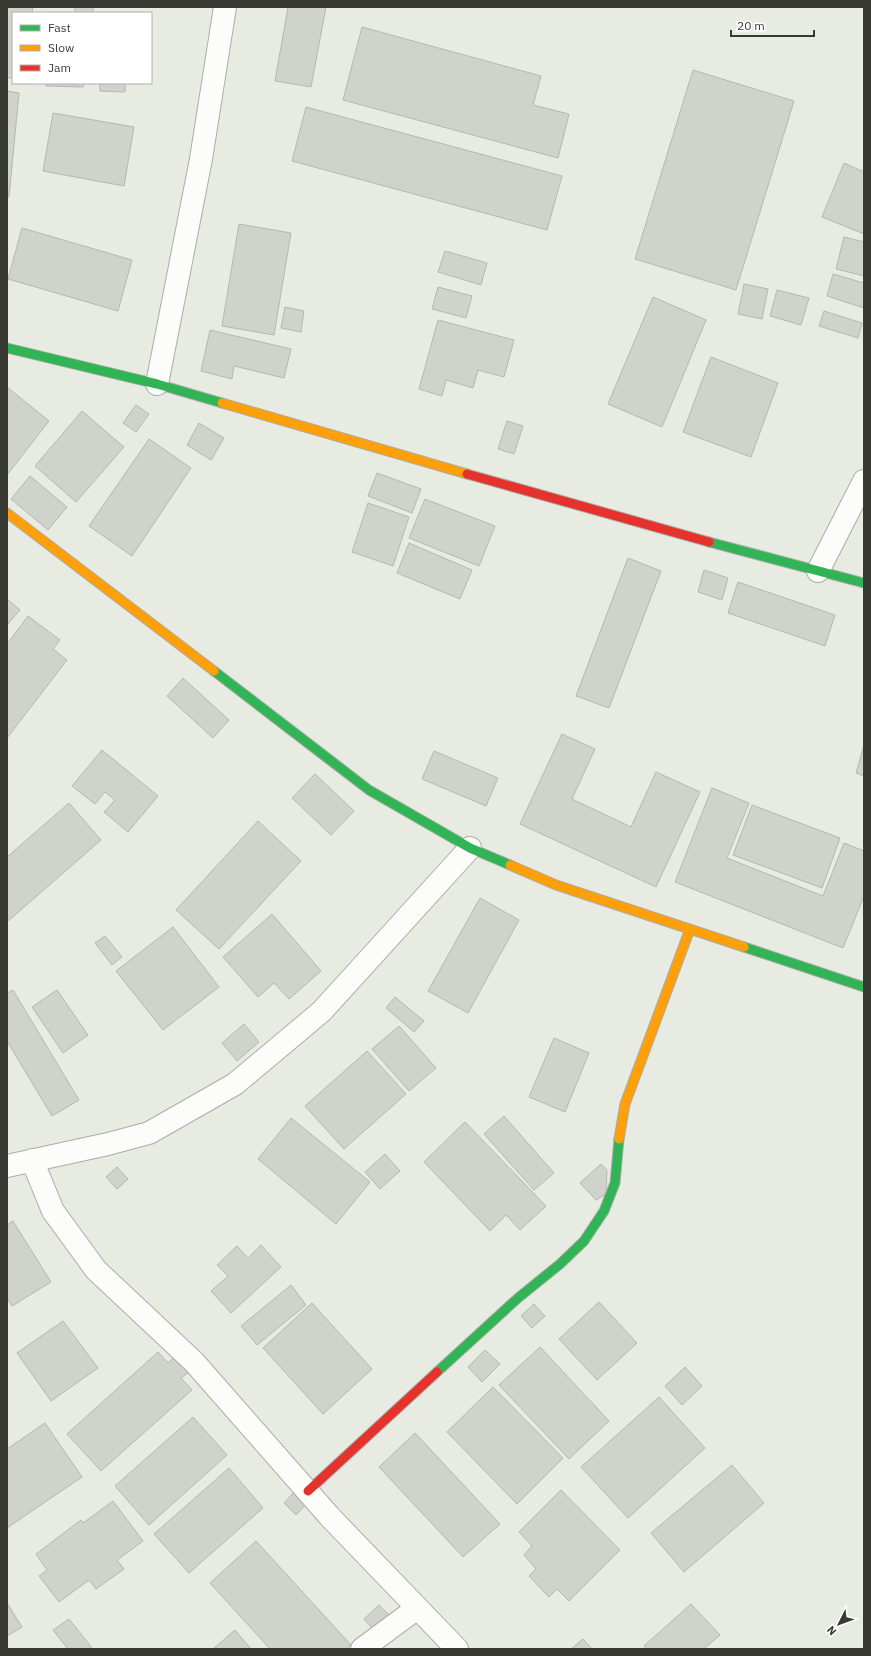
<svg xmlns="http://www.w3.org/2000/svg" width="871" height="1656" font-family="'IBM Plex Sans',sans-serif">
<style>
.building{fill:#d0d3cc;stroke:#b5b7b0}
.lines{fill:none;stroke-linecap:round;stroke-linejoin:round}
.street-casing{stroke:#abada6;stroke-width:24}
.fast-casing{stroke:#abada6;stroke-width:11}
.slow-casing{stroke:#abada6;stroke-width:11}
.jam-casing{stroke:#abada6;stroke-width:11}
.street{stroke:#fcfcfb;stroke-width:22}
.fast{stroke:#30b455;stroke-width:9}
.slow{stroke:#ff9f0a;stroke-width:9}
.jam{stroke:#e5322d;stroke-width:9}
</style>
<rect width="100%" height="100%" fill="#e8ebe2"/>
<path class="building" d="M7,7H33L32,13H13V78H7Z
M75,7H93V13H75Z
M288,7H326L311,87L275,81Z
M362,27L541,76L533,105L569,114L558,158L343,100Z
M693,70L794,101L736,290L635,259Z
M46,83H84L83,87L46,86Z
M100,83H125V92L100,91Z
M7,91L19,93L9,197H7Z
M306,107L562,176L547,230L292,161Z
M53,113L134,127L124,186L43,171Z
M844,163L864,172V234L822,217Z
M239,224L291,233L274,335L222,326Z
M22,228L132,260L118,311L8,279Z
M844,237L864,242V276L836,269Z
M445,251L487,263L481,285L438,272Z
M833,274L864,283V308L827,296Z
M744,284L768,289L762,319L738,314Z
M438,287L472,296L466,318L432,309Z
M777,290L809,298L801,325L770,316Z
M653,297L706,320L662,427L608,404Z
M285,307L304,311L301,332L281,328Z
M824,311L862,323L858,338L819,326Z
M438,320L514,340L504,377L478,370L473,388L446,380L442,396L419,389Z
M210,330L291,349L284,378L234,366L232,379L201,371Z
M711,357L778,383L751,457L683,432Z
M7,387L49,421L7,475Z
M136,405L149,414L136,432L123,423Z
M82,411L124,447L76,502L35,466Z
M507,421L523,426L514,454L498,449Z
M199,423L224,438L211,460L187,445Z
M149,439L191,468L132,556L89,526Z
M377,473L421,489L412,513L368,496Z
M30,476L67,507L48,530L11,499Z
M425,499L495,526L479,566L409,538Z
M368,503L409,517L393,566L352,552Z
M409,543L472,570L460,599L397,573Z
M628,558L661,571L609,708L576,696Z
M704,570L728,578L722,600L698,592Z
M738,582L835,615L825,646L728,613Z
M7,599L20,610L7,625Z
M28,616L60,640L53,649L67,660L7,738V644Z
M183,678L229,720L213,738L167,696Z
M562,734L595,749L572,799L631,827L656,772L700,792L656,887L520,824Z
M864,745V776L856,773Z
M102,750L158,796L128,832L104,812L115,800L105,792L95,804L72,786Z
M434,751L498,778L486,806L422,779Z
M315,774L354,811L331,835L292,798Z
M712,788L749,803L727,858L823,896L844,843L864,851V896L843,948L675,882Z
M69,803L101,840L7,922V857Z
M752,805L840,838L822,888L733,855Z
M258,821L301,861L219,949L176,910Z
M480,898L519,920L468,1013L428,991Z
M272,914L321,971L289,999L274,983L258,997L223,957Z
M173,927L219,987L163,1030L116,971Z
M105,936L122,957L112,965L95,943Z
M13,990L79,1100L52,1116L7,1041V993Z
M57,990L88,1035L63,1053L32,1007Z
M395,997L424,1021L414,1032L386,1008Z
M244,1024L259,1042L237,1061L222,1043Z
M399,1026L436,1068L409,1091L372,1049Z
M554,1038L589,1053L565,1112L529,1097Z
M367,1051L406,1094L344,1149L305,1106Z
M504,1116L554,1173L534,1190L484,1134Z
M291,1118L370,1182L336,1224L258,1159Z
M465,1122L546,1206L520,1230L506,1215L490,1231L424,1162Z
M385,1154L400,1171L380,1189L365,1172Z
M601,1164L607,1170L606,1194L596,1200L580,1183Z
M117,1167L128,1179L117,1189L106,1177Z
M13,1221L51,1282L12,1306L7,1298V1225Z
M261,1245L281,1267L231,1313L211,1291L228,1276L217,1265L237,1246L248,1258Z
M291,1285L306,1305L257,1345L241,1326Z
M599,1302L637,1343L597,1380L559,1339Z
M312,1303L372,1369L323,1414L263,1348Z
M534,1304L545,1316L532,1328L521,1316Z
M63,1321L98,1368L51,1401L17,1353Z
M540,1347L609,1421L569,1459L499,1385Z
M485,1350L500,1364L482,1382L468,1367Z
M158,1352L168,1363L175,1356L189,1372L181,1378L192,1390L101,1471L67,1434Z
M685,1367L702,1386L682,1405L665,1386Z
M493,1387L563,1458L517,1504L447,1432Z
M659,1397L705,1448L628,1518L581,1467Z
M193,1417L227,1455L149,1525L115,1486Z
M45,1423L82,1477L7,1528V1449Z
M415,1433L500,1524L463,1557L379,1467Z
M732,1465L764,1503L684,1572L651,1533Z
M229,1468L263,1508L189,1573L154,1534Z
M299,1487L311,1499L296,1515L284,1503Z
M561,1490L620,1550L569,1601L557,1589L549,1597L529,1576L536,1569L524,1555L532,1546L519,1532Z
M113,1501L143,1541L117,1560L124,1569L96,1589L89,1580L59,1602L39,1576L47,1570L36,1554L81,1520L83,1523Z
M256,1541L351,1645L346,1649H270L210,1583Z
M7,1603L22,1627L7,1636Z
M691,1604L720,1635L704,1649H647L644,1646Z
M379,1605L389,1615L373,1629L364,1619Z
M69,1619L92,1648L90,1649H68L53,1630Z
M235,1630L251,1649H213Z
M583,1639L592,1649H571Z"/>
<g class="lines">
<defs>
<path id="street" d="M157,384L201,159L225,7
M818,571L864,481
M32,1160L53,1211L96,1270L194,1362L330,1517L457,1649
M7,1166L108,1144L149,1133L235,1084L322,1011L470,848
M362,1649L416,1609"/>
<path id="fast" d="M7,348L157,384L222,403
M709,542L864,583
M214,671L369,790L470,848L510,865
M744,947L864,987
M437,1372L518,1298L560,1264L584,1241L604,1211L615,1183L619,1139"/>
<path id="slow" d="M222,403L467,474
M7,513L214,671
M510,865L556,885L744,947
M619,1139L625,1104L690,929"/>
<path id="jam" d="M467,474L709,542
M308,1491L437,1372"/>
</defs>
<use href="#street" class="street-casing"/>
<use href="#fast" class="fast-casing"/>
<use href="#slow" class="slow-casing"/>
<use href="#jam" class="jam-casing"/>
<use href="#street" class="street"/>
<use href="#fast" class="fast"/>
<use href="#slow" class="slow"/>
<use href="#jam" class="jam"/>
</g>
<rect width="871" height="1656" fill="none" stroke="#373932" stroke-width="16"/>
<rect x="12" y="12" width="140" height="72" fill="#ffffff" stroke="#afb0ad"/>
<rect x="20" y="25" width="20" height="6" fill="#30b455" stroke="#afb0ad"/>
<text x="48" y="32" font-size="12" fill="#373932">Fast</text>
<rect x="20" y="45" width="20" height="6" fill="#ff9f0a" stroke="#afb0ad"/>
<text x="48" y="52" font-size="12" fill="#373932">Slow</text>
<rect x="20" y="65" width="20" height="6" fill="#e5322d" stroke="#afb0ad"/>
<text x="48" y="72" font-size="12" fill="#373932">Jam</text>
<g transform="translate(839 1624) rotate(228)" stroke="#ffffff" stroke-width="3" paint-order="stroke">
<path d="M0-3L7 15L0 10L-7 15Z" fill="#373932"/>
<text y="-6" font-size="11" font-weight="bold" text-anchor="middle" fill="#373932">N</text>
</g>
<path d="M731 30v6h83v-6" fill="none" stroke="#373932" stroke-width="2"/>
<text x="737" y="30" font-size="12" fill="#373932" stroke="#ffffff" stroke-width="3" paint-order="stroke">20 m</text>
</svg>
